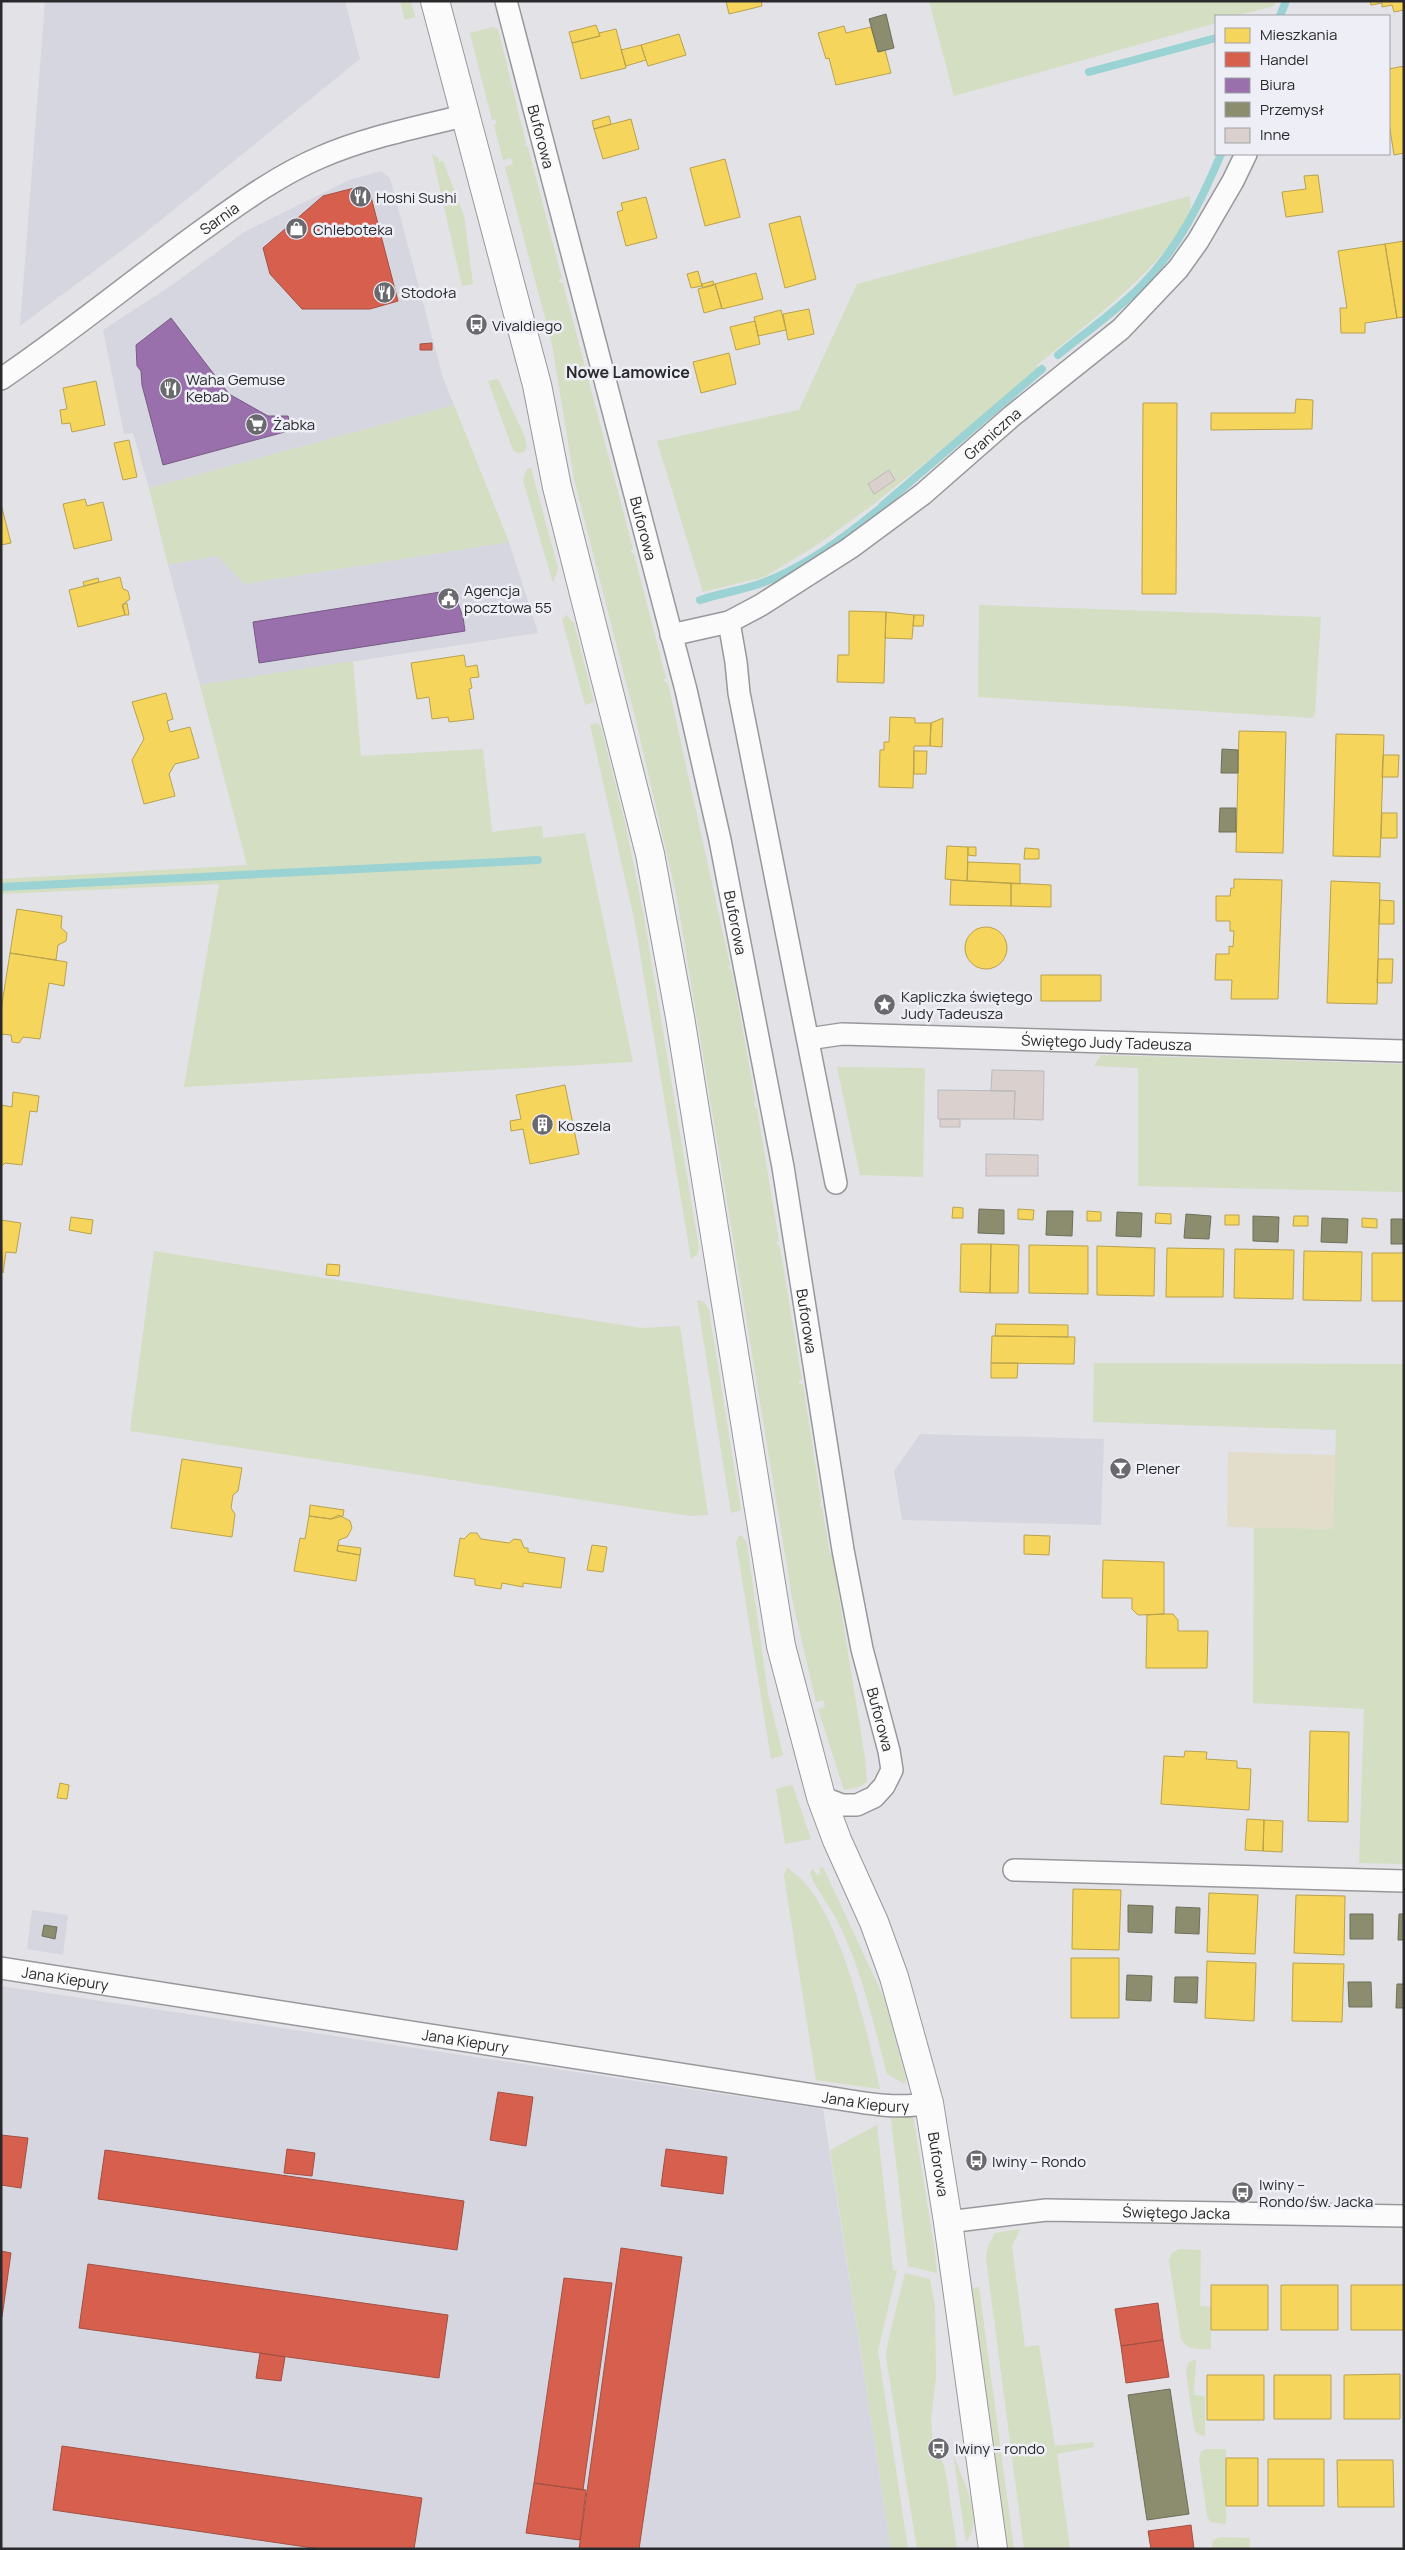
<svg xmlns="http://www.w3.org/2000/svg" width="1405" height="2550" font-family="Manrope,sans-serif">
<style>
.built{fill:#d6d6e1}
.green{fill:#d4dec2}
.sand{fill:#e2dcca}
.homes{fill:#f6d55c;stroke:#b9a24e}
.shops{fill:#d6604d;stroke:#a25043}
.offices{fill:#9970ab;stroke:#785b85}
.industry{fill:#8c8c6e;stroke:#6f6f5a}
.lines{fill:none;stroke-linecap:round;stroke-linejoin:round}
.stream{stroke:#9bd3d4;stroke-width:8}
.building{fill:#dad0cd;stroke:#bcbabc}
.street-casing{stroke:#98989c;stroke-width:24}
.secondary-casing{stroke:#98989c;stroke-width:30}
.street{stroke:#fbfbfb;stroke-width:21}
.secondary{stroke:#fbfbfb;stroke-width:28}
.labels{text-anchor:middle;dominant-baseline:central;stroke-width:5;stroke-linejoin:round;paint-order:stroke}
.street-label{font-size:15px;fill:#2a2a2d;stroke:#eeeef6}
.poi-label{font-size:15px;fill:#2a2a2d;stroke:#eeeef6;text-anchor:start}
.neighbourhood-label{font-size:16px;font-weight:bold;fill:#2a2a2d;stroke:#eeeef6}
</style>
<rect width="100%" height="100%" fill="#e2e2e7"/>
<path class="built" d="M45,1H345L360,59L140,237L20,326Z
M381,171L390,178L443,378L454,405L149,488L133,433L124,434L103,330L175,283L244,232L349,180Z
M509,542L538,633L200,685L168,565L217,556L245,584Z
M920,1434L1104,1439L1101,1525L902,1520L894,1471Z
M32,1910L68,1915L63,1955L27,1949Z
M1,1986L823,2109L891,2549H1Z"/>
<path class="green" d="M400,1H411L415,17L405,20Z
M929,1H1276L1274,6C1254,12 1237,16 1216,16V23L954,96Z
M493,27L498,29L526,143L524,145L528,147L562,278L559,279V282L563,283L633,549L630,552L634,554L666,678L663,680L668,684L730,965L728,967L732,971L756,1103H754V1106L757,1108L779,1241L776,1242L780,1247L802,1380L799,1381V1384H803L821,1502L819,1506L822,1507L830,1554H832L865,1758L867,1782L859,1787L844,1790L818,1709L825,1707L823,1700L816,1702L793,1603L677,898L637,725L574,479L552,344L505,167L513,164L511,158L503,160L494,125L497,123L495,119L492,120L470,33Z
M432,154L439,159L438,162L443,161L464,216L473,284L462,286Z
M1190,196C1190,200 1191,207 1190,211C1174,260 1077,332 1036,366L1043,368L875,503L820,543L764,577L703,592L657,441L799,410L857,284Z
M498,379L525,437L527,447L524,452L517,453L513,450L488,381Z
M454,405L509,542L245,584L217,556L168,565L149,488Z
M531,468L558,568L553,583L523,480L527,469Z
M979,605L1321,617L1315,713L1313,718L978,697Z
M565,614L574,623L594,702L585,705L562,619L565,618Z
M353,661L361,756L483,749L492,832L542,826L543,838L585,833L633,1062L184,1087L219,884L1,894V879L247,865L200,685Z
M597,723L601,727L626,827L644,917L699,1248L697,1255L691,1259L634,918L590,725Z
M1101,1055L1404,1064V1192L1138,1186V1068L1094,1066Z
M837,1067L925,1068L923,1177L860,1175Z
M154,1251L641,1328L680,1326L708,1515L690,1516L130,1431Z
M697,1300L704,1302L709,1310L741,1510L731,1513Z
M1094,1363L1404,1364V1864L1359,1863L1364,1709L1253,1703L1254,1527L1333,1529L1336,1430L1093,1422Z
M739,1536H742L747,1543L768,1694L783,1755L771,1759L736,1542Z
M790,1785L793,1786L811,1839L785,1844L776,1789Z
M787,1867C792,1872 799,1876 804,1882C843,1925 867,2032 880,2089L816,2080L784,1876Z
M823,1867L884,1998L906,2078L905,2084L887,2074C873,2022 861,1966 836,1918C831,1909 810,1879 810,1872L813,1869L817,1875L821,1874L819,1868Z
M912,2109L935,2252L937,2273L908,2266L890,2110Z
M877,2125L893,2270H897L878,2351L908,2549H891L830,2150Z
M1020,2229L1012,2246L1025,2347L1039,2345L1055,2446L1093,2442L1094,2447L1057,2454L1070,2549H1024L986,2258L988,2246L995,2233Z
M1179,2249L1201,2250L1200,2306L1211,2307V2349C1199,2349 1187,2351 1181,2339L1169,2260L1172,2253Z
M905,2273L930,2279L935,2307L936,2377L931,2419L933,2444L944,2465L947,2480L957,2549H917L886,2357L888,2342Z
M979,2287L1014,2549H1006L1003,2525L974,2305L972,2288Z
M1196,2359L1194,2395L1205,2396V2436L1197,2434L1194,2428L1186,2372L1188,2363Z
M1206,2449H1226V2524L1210,2522L1207,2515L1199,2460L1201,2452Z
M953,2453C961,2478 986,2520 966,2542Z
M1221,2537L1250,2538V2549H1212L1213,2540Z"/>
<path class="sand" d="M1228,1452L1335,1455L1333,1529L1227,1527Z"/>
<path class="homes" d="M726,1H761L762,6L729,14Z
M1370,1H1404V10L1394,12L1392,5L1382,7V3L1371,5Z
M596,25L600,36L572,43L569,32Z
M844,26L846,33L871,27L878,52L885,50L891,73L836,85L829,58L826,59L818,33Z
M616,29L626,68L581,79L572,43L600,36L599,33Z
M679,34L686,55L648,66L641,45Z
M641,45L646,60L626,66L621,50Z
M1404,66V153L1394,155L1389,123V69Z
M609,116L611,124L594,129L592,121Z
M631,119L639,149L603,159L594,129Z
M725,159L740,217L705,226L690,168Z
M1318,175L1323,212L1286,217L1282,192L1306,189L1304,176Z
M646,197L657,238L626,246L617,212L623,210L621,203Z
M800,216L816,279L785,288L769,224Z
M1404,241V317L1397,318L1385,244Z
M1385,244L1397,318L1365,323V333H1341L1340,308H1347L1338,251Z
M698,271L702,286L691,288L687,274Z
M756,273L763,299L722,309L715,284Z
M713,281L714,285L703,288L702,284Z
M715,284L722,308L704,313L698,289Z
M809,309L814,334L788,340L783,314Z
M781,310L786,330L758,336L754,317Z
M755,321L760,344L736,350L730,327Z
M729,353L736,384L701,393L693,362Z
M96,381L105,425L72,432L70,423L62,424L60,410L67,409L63,388Z
M1296,399L1313,400L1312,429L1211,430V413H1295Z
M1143,403H1177L1176,594H1142Z
M129,440L137,477L123,480L114,443Z
M85,499L87,506L103,502L112,540L74,549L63,504Z
M1,504L11,543L1,545Z
M120,577L123,589L128,591L130,599L122,605L125,615L78,627L69,590Z
M98,578L99,582L84,586L83,582Z
M127,603L129,615H125L123,605Z
M849,611L886,612L884,683L837,682L838,655H849Z
M886,612L914,615L912,639L885,638Z
M914,615H924L923,626H913Z
M464,655L466,667L477,665L479,677L470,678L472,688L469,689L474,719L449,722L448,717L432,719L429,697L417,699L411,663Z
M166,693L173,719L167,721L170,732L190,727L199,758L175,764L169,774L175,796L144,804L132,760L144,739L132,702Z
M890,717L915,718V723H931L930,746H914L913,788L879,787L880,750H884V742H889Z
M943,718L942,747L930,746L931,723Z
M1239,731L1286,732L1283,853L1236,852Z
M1336,734L1384,735L1380,857L1333,856Z
M914,751H927L926,774H914Z
M1383,755H1399L1398,777H1382Z
M1382,813H1397V838H1381Z
M947,846L968,847L967,881L945,879Z
M968,847H976V856L968,855Z
M1025,848L1039,849V859H1024Z
M968,862L1020,864V884L967,881Z
M1234,879L1282,880L1278,999H1231L1232,980H1215L1216,954H1229V946L1233,947L1234,931H1230V921H1216V896H1230L1231,888H1234Z
M951,880L1011,883V906L950,905Z
M1331,881L1380,883L1377,1004L1327,1003Z
M1011,883L1051,885V907L1011,906Z
M1380,900L1394,901V924H1379Z
M17,909L62,916L61,928L67,933L66,941L58,945L56,960L10,953Z
M965 948a21 21 0 1 1 42 0a21 21 0 1 1-42 0Z
M10,953L67,962L64,986L49,983L40,1039L23,1037L19,1043L12,1042L11,1035L1,1034V1010Z
M1378,959H1393L1392,983H1377Z
M1041,975H1101V1001H1041Z
M565,1085L579,1154L530,1164L523,1129L511,1131L510,1121L521,1119L516,1095Z
M13,1092L39,1096L37,1112L30,1111L22,1165L5,1163L1,1167V1105L12,1107Z
M953,1207L963,1208V1218H952Z
M1018,1209L1034,1210L1033,1220L1018,1219Z
M1087,1211L1101,1212V1221H1087Z
M1156,1213L1171,1214V1224L1155,1223Z
M1225,1215H1239V1225H1225Z
M1294,1216H1308V1226H1293Z
M71,1217L93,1220L91,1234L69,1230Z
M1362,1218L1377,1219V1228L1362,1227Z
M1,1220L21,1223L16,1253L6,1252L3,1273Z
M961,1244H991L990,1293L960,1292Z
M991,1244L1019,1245L1018,1293H990Z
M1029,1245L1088,1246V1294L1029,1293Z
M1097,1246L1155,1248L1154,1296L1097,1295Z
M1167,1248L1224,1249L1223,1297H1166Z
M1235,1249L1294,1250L1293,1299L1234,1298Z
M1304,1251L1362,1252L1361,1301L1303,1300Z
M1372,1253H1404V1301H1372Z
M327,1264L340,1265L339,1276L326,1275Z
M996,1324L1068,1325V1337L995,1336Z
M992,1336L1075,1337L1074,1364L991,1363Z
M991,1363H1018L1017,1378H991Z
M182,1459L242,1468L238,1491L233,1495L231,1508L235,1514L232,1537L171,1528Z
M310,1505L344,1510L343,1516L331,1519L309,1516Z
M339,1515L350,1521L352,1528L347,1537L339,1540L337,1551L360,1555L356,1581L294,1571L300,1538L305,1539L309,1516L331,1519Z
M470,1533H477L481,1539L509,1543L514,1539L521,1540L524,1548H528V1552L565,1558L561,1588L523,1583V1587L502,1583L501,1589L475,1585V1579L454,1576L460,1538L464,1539Z
M1024,1535L1050,1536L1049,1555L1024,1554Z
M338,1545L361,1548L360,1555L337,1551Z
M592,1545L607,1547L603,1572L587,1570Z
M1103,1560L1164,1562V1614L1138,1615L1132,1609V1598H1102Z
M1164,1614H1173L1178,1620V1631H1208L1207,1668H1146L1147,1615Z
M1310,1731L1349,1732L1348,1822L1308,1821Z
M1185,1751L1207,1752L1206,1759L1237,1761V1768L1251,1769L1249,1810L1161,1804L1164,1756L1184,1757Z
M60,1783L69,1785L67,1799L57,1798Z
M1247,1819L1264,1820L1263,1851L1245,1850Z
M1264,1820L1283,1821L1282,1852L1263,1851Z
M1073,1889L1121,1890L1119,1950L1072,1949Z
M1209,1893L1258,1895L1255,1954L1207,1952Z
M1296,1895L1345,1896L1344,1955L1294,1953Z
M1071,1958H1119V2018H1071Z
M1207,1961L1256,1963L1254,2021L1205,2018Z
M1293,1963L1344,1964L1342,2022L1292,2021Z
M1211,2285H1268V2330H1211Z
M1281,2285H1338V2330H1281Z
M1351,2285H1404V2330H1351Z
M1400,2374V2419H1344V2375Z
M1207,2375H1264V2420H1207Z
M1274,2375H1331V2419H1274Z
M1226,2458H1258V2506H1226Z
M1268,2459H1324V2506H1268Z
M1337,2460H1393L1394,2507H1338Z"/>
<path class="shops" d="M358,187L370,193L398,301L370,309H302L270,274L263,248L323,196Z
M432,343V350H420V344Z
M498,2092L533,2097L526,2146L490,2140Z
M1,2135L28,2138L21,2188L1,2185Z
M287,2149L315,2153L312,2176L284,2173Z
M666,2149L727,2157L723,2194L661,2186Z
M105,2150L464,2201L457,2250L98,2199Z
M621,2248L682,2257L639,2549H579Z
M1,2251L11,2253L2,2317H1Z
M88,2264L448,2315L439,2378L79,2328Z
M564,2278L612,2283L583,2490L534,2483Z
M1158,2303L1163,2340L1121,2346L1115,2309Z
M1163,2340L1169,2377L1126,2383L1121,2346Z
M260,2353L285,2357L281,2381L256,2378Z
M62,2446L422,2498L414,2549H320L53,2510Z
M534,2483L586,2490L580,2540L526,2533Z
M1191,2525L1194,2549H1151L1148,2531Z"/>
<path class="offices" d="M171,318L229,394L268,416H288L292,430L163,465L142,385L141,371L137,366L136,345Z
M453,590L463,617L465,631L259,663L253,622Z"/>
<path class="industry" d="M886,14L894,48L878,52L869,19Z
M1222,749L1238,750V773H1221Z
M1220,808H1236V832H1219Z
M979,1209L1004,1210V1234L978,1233Z
M1047,1211H1073L1072,1236L1046,1235Z
M1117,1212L1142,1213L1141,1237L1116,1236Z
M1186,1214L1211,1216L1209,1239L1184,1238Z
M1253,1216L1279,1217L1278,1242L1253,1241Z
M1322,1218L1348,1219L1347,1243L1321,1242Z
M1391,1219H1404V1244H1391Z
M1128,1905L1153,1906L1152,1933L1128,1932Z
M1176,1907L1200,1908L1199,1934L1175,1933Z
M1350,1914H1373V1939H1350Z
M1399,1914H1404V1940H1398Z
M44,1925L57,1927L55,1939L42,1936Z
M1127,1975L1152,1976L1151,2001L1126,2000Z
M1175,1977H1198L1197,2003L1174,2002Z
M1348,1982H1371L1372,2007H1349Z
M1397,1984H1404V2008H1396Z
M1170,2389L1189,2514L1147,2520L1128,2395Z"/>
<g class="lines">
<path class="stream" d="M1280,16L1286,1
M1089,72L1216,38
M1058,355C1086,332 1118,310 1143,284C1179,247 1201,201 1221,154
M882,506L1042,369
M700,600C718,594 737,591 756,585C798,572 844,538 878,510
M1,887L538,860"/>
</g>
<path class="building" d="M889,470L895,480L874,494L868,484Z
M992,1070L1044,1071L1043,1120L1014,1119L1015,1091H991Z
M938,1090L1015,1091L1014,1119H938Z
M940,1119H960V1127H940Z
M986,1154L1038,1155V1176H986Z"/>
<g class="lines">
<defs>
<g id="street">
<path id="s1" d="M506,1L686,690L720,840L783,1167L843,1550L862,1649L889,1751L892,1770L884,1786L874,1797L857,1805H842L821,1797"/>
<path id="s2" d="M1,379C72,331 138,276 208,226C244,200 281,174 321,157C367,137 419,127 467,115"/>
<path d="M729,622L736,662L739,693L836,1183"/>
<path id="s3" d="M671,635L729,622L761,605L850,548L923,494L1012,416L1121,329L1178,269L1198,241L1233,181L1246,154"/>
<path id="s4" d="M808,1039L842,1034L1404,1051"/>
<path d="M1014,1870L1404,1881"/>
<path id="s5" d="M1,1968L814,2095C851,2100 892,2111 929,2103"/>
<path id="s6" d="M948,2222L1046,2210L1404,2216"/>
</g>
<g id="secondary">
<path id="s7" d="M435,1L537,385L557,487L650,854L680,1017L781,1646L821,1797L837,1840L874,1922L894,1977L929,2103L948,2222L993,2549"/>
</g>
</defs>
<use href="#street" class="street-casing"/>
<use href="#secondary" class="secondary-casing"/>
<use href="#street" class="street"/>
<use href="#secondary" class="secondary"/>
</g>
<defs>
<symbol id="restaurant-disc" viewBox="-11 -11 22 22"><circle r="9.5" fill="#6a6a6e" stroke="#eeeef6"/><path d="M-5-6h1v4h1v-4h1v4h1v-4h1v5L-1.5 .5V6h-2V.5L-5-1ZM5-6V6H3V1.5H1.5Q1.5-4 5-6Z" fill="#fff"/></symbol>
<symbol id="shop-disc" viewBox="-11 -11 22 22"><circle r="9.5" fill="#6a6a6e" stroke="#eeeef6"/><path d="M-5-2.5h2.3a2.7 3.5 0 0 1 5.4 0H5L5.5 6h-11ZM-1.5-2.5h3a1.5 2.3 0 0 0-3 0Z" fill="#fff"/></symbol>
<symbol id="bus-disc" viewBox="-11 -11 22 22"><circle r="9.5" fill="#6a6a6e" stroke="#eeeef6"/><path d="M-5-6H5V4H4V6H2V4H-2V6H-4V4H-5ZM-3.5-4V0h7V-4ZM-3.5 1.2v1.5H-2V1.2ZM2 1.2v1.5H3.5V1.2Z" fill="#fff"/></symbol>
<symbol id="supermarket-disc" viewBox="-11 -11 22 22"><circle r="9.5" fill="#6a6a6e" stroke="#eeeef6"/><path d="M-6-5.5h2.5l.6 2H6L4.5 2H-2.5L-4.4-4H-6ZM-1.5 3.2a1.3 1.3 0 1 0 .1 0ZM3 3.2a1.3 1.3 0 1 0 .1 0Z" fill="#fff"/></symbol>
<symbol id="civic-disc" viewBox="-11 -11 22 22"><circle r="9.5" fill="#6a6a6e" stroke="#eeeef6"/><path d="M-.6-6.5H3V-4.5H.6V-3L4-1V1h2V6H-6V1h2V-1L-.6-3ZM-1.2 2.5V6h2.4V2.5Z" fill="#fff"/></symbol>
<symbol id="sight-disc" viewBox="-11 -11 22 22"><circle r="9.5" fill="#6a6a6e" stroke="#eeeef6"/><path d="M0-6L1.8-2.2L6-1.7L2.9 1.2L3.7 5.4L0 3.3L-3.7 5.4L-2.9 1.2L-6-1.7L-1.8-2.2Z" fill="#fff"/></symbol>
<symbol id="building-disc" viewBox="-11 -11 22 22"><circle r="9.5" fill="#6a6a6e" stroke="#eeeef6"/><path d="M-4-6H4V6H1V3H-1V6H-4ZM-2.5-4.3h1.7v1.8h-1.7ZM.8-4.3h1.7v1.8H.8ZM-2.5-1h1.7V.8h-1.7ZM.8-1h1.7V.8H.8Z" fill="#fff"/></symbol>
<symbol id="bar-disc" viewBox="-11 -11 22 22"><circle r="9.5" fill="#6a6a6e" stroke="#eeeef6"/><path d="M-6-5H6L.8 .8V4.5H3.5V6h-7V4.5H-.8V.8Z" fill="#fff"/></symbol>
</defs>
<g fill-rule="evenodd">
<use href="#restaurant-disc" x="348" y="184" width="25" height="25"/>
<use href="#shop-disc" x="284" y="216" width="25" height="25"/>
<use href="#restaurant-disc" x="372" y="280" width="25" height="25"/>
<use href="#bus-disc" x="464" y="312" width="25" height="25"/>
<use href="#restaurant-disc" x="158" y="376" width="25" height="25"/>
<use href="#supermarket-disc" x="244" y="412" width="25" height="25"/>
<use href="#civic-disc" x="436" y="586" width="25" height="25"/>
<use href="#sight-disc" x="872" y="992" width="25" height="25"/>
<use href="#building-disc" x="530" y="1112" width="25" height="25"/>
<use href="#bar-disc" x="1108" y="1456" width="25" height="25"/>
<use href="#bus-disc" x="964" y="2148" width="25" height="25"/>
<use href="#bus-disc" x="1230" y="2180" width="25" height="25"/>
<use href="#bus-disc" x="926" y="2436" width="25" height="25"/>
</g>
<g class="labels">
<g class="street-label">
<text stroke="none"><textPath href="#s1" startOffset="140">Buforowa</textPath></text>
<text stroke="none"><textPath href="#s2" startOffset="271">Sarnia</textPath></text>
<text stroke="none"><textPath href="#s3" startOffset="384">Graniczna</textPath></text>
<text stroke="none"><textPath href="#s1" startOffset="545">Buforowa</textPath></text>
<text stroke="none"><textPath href="#s1" startOffset="950">Buforowa</textPath></text>
<text stroke="none"><textPath href="#s4" startOffset="299">Świętego Judy Tadeusza</textPath></text>
<text stroke="none"><textPath href="#s1" startOffset="1355">Buforowa</textPath></text>
<text stroke="none"><textPath href="#s1" startOffset="1760">Buforowa</textPath></text>
<text stroke="none"><textPath href="#s5" startOffset="65">Jana Kiepury</textPath></text>
<text stroke="none"><textPath href="#s5" startOffset="470">Jana Kiepury</textPath></text>
<text stroke="none"><textPath href="#s5" startOffset="875">Jana Kiepury</textPath></text>
<text stroke="none"><textPath href="#s7" startOffset="2226">Buforowa</textPath></text>
<text stroke="none"><textPath href="#s6" startOffset="229">Świętego Jacka</textPath></text>
</g>
<g class="poi-label">
<text x="376" y="197">Hoshi Sushi</text>
<text x="313" y="229">Chleboteka</text>
<text x="401" y="292">Stodoła</text>
<text x="492" y="325">Vivaldiego</text>
<text x="186" y="379">Waha Gemuse<tspan x="186" dy="17">Kebab</tspan></text>
<text x="273" y="424">Żabka</text>
<text x="464" y="590">Agencja<tspan x="464" dy="17">pocztowa 55</tspan></text>
<text x="901" y="996">Kapliczka świętego<tspan x="901" dy="17">Judy Tadeusza</tspan></text>
<text x="558" y="1125">Koszela</text>
<text x="1136" y="1468">Plener</text>
<text x="992" y="2161">Iwiny – Rondo</text>
<text x="1259" y="2184">Iwiny –<tspan x="1259" dy="17">Rondo/św. Jacka</tspan></text>
<text x="955" y="2448">Iwiny – rondo</text>
</g>
<g class="neighbourhood-label">
<text x="628" y="372">Nowe Lamowice</text>
</g>
</g>
<rect width="1405" height="2550" fill="none" stroke="#2a2a2d" stroke-width="5"/>
<rect x="1215" y="15" width="175" height="140" fill="#eeeef6" stroke="#a0a0a6"/>
<rect x="1225" y="28" width="25" height="15" fill="#f6d55c" stroke="#a0a0a6"/>
<text x="1260" y="40" font-size="15" fill="#2a2a2d">Mieszkania</text>
<rect x="1225" y="52" width="25" height="15" fill="#d6604d" stroke="#a0a0a6"/>
<text x="1260" y="65" font-size="15" fill="#2a2a2d">Handel</text>
<rect x="1225" y="78" width="25" height="15" fill="#9970ab" stroke="#a0a0a6"/>
<text x="1260" y="90" font-size="15" fill="#2a2a2d">Biura</text>
<rect x="1225" y="102" width="25" height="15" fill="#8c8c6e" stroke="#a0a0a6"/>
<text x="1260" y="115" font-size="15" fill="#2a2a2d">Przemysł</text>
<rect x="1225" y="128" width="25" height="15" fill="#dad0cd" stroke="#a0a0a6"/>
<text x="1260" y="140" font-size="15" fill="#2a2a2d">Inne</text>
</svg>
